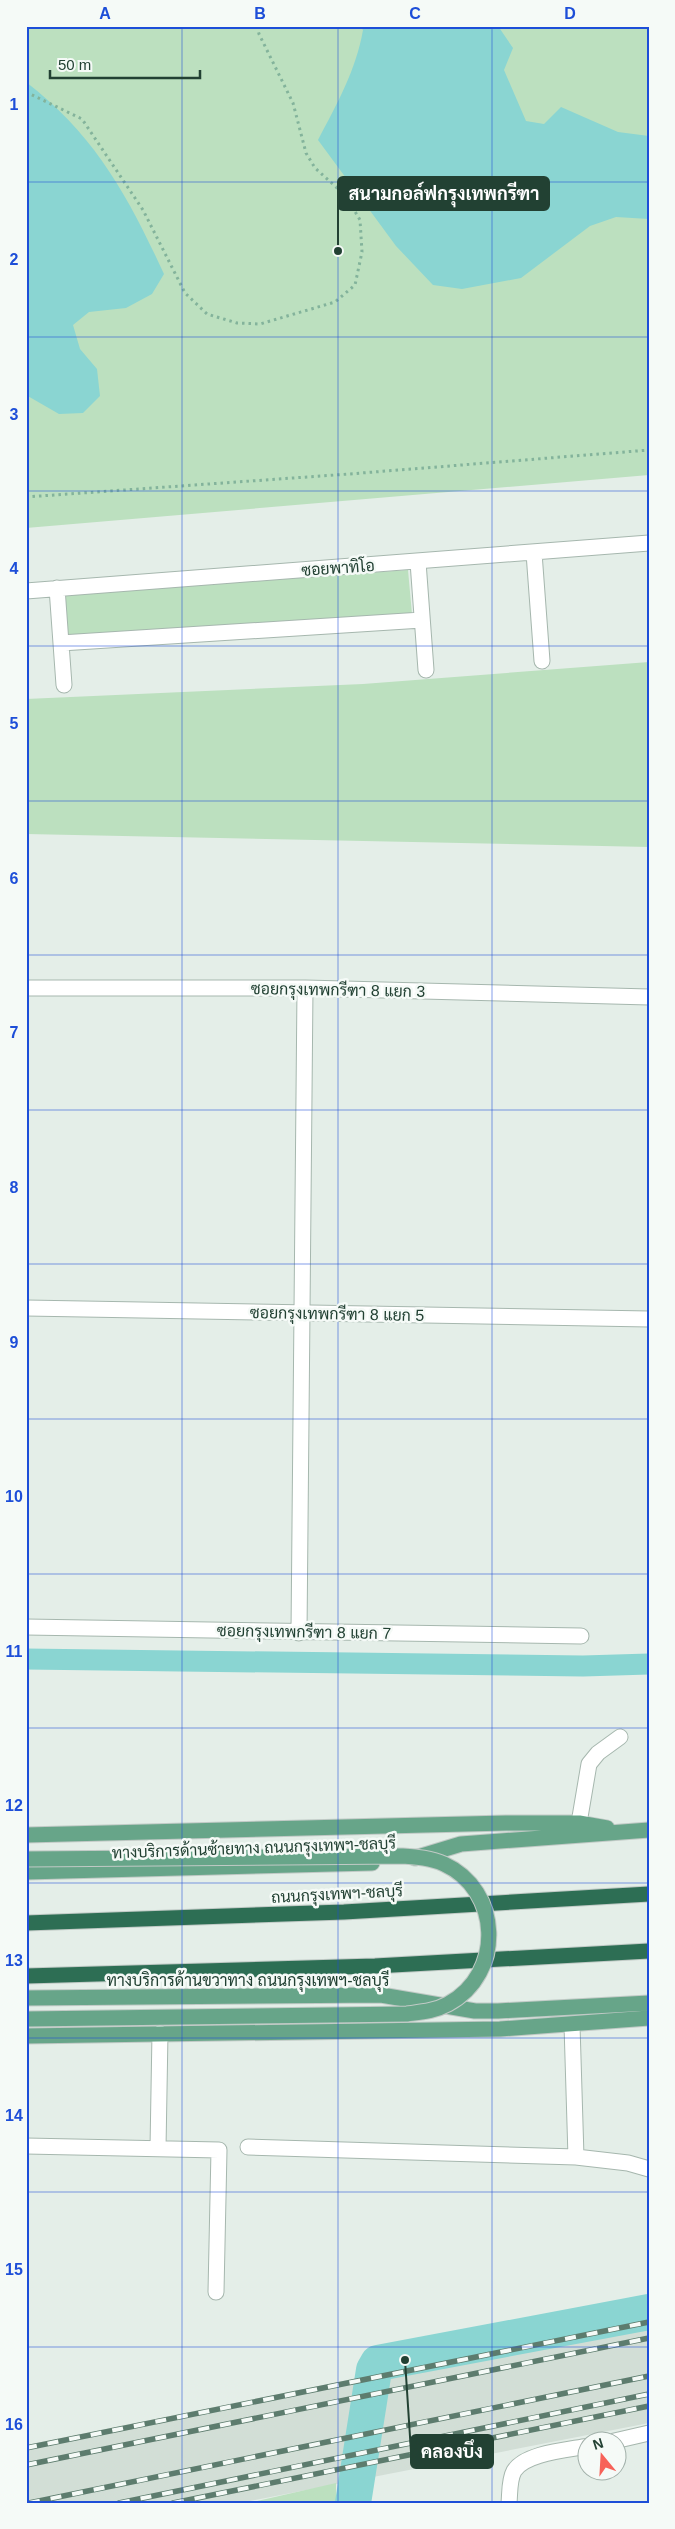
<svg xmlns="http://www.w3.org/2000/svg" width="675" height="2529" font-family="Helvetica,Sarabun,sans-serif">
<style>
.built{fill:#d2ded6}
.green{fill:#bce0bf}
.water{fill:#8ad5d2}
.lines{fill:none;stroke-linecap:round;stroke-linejoin:round}
.canal{stroke:#8ad5d2;stroke-width:21}
.river{stroke:#8ad5d2;stroke-width:36}
.minor-casing{stroke:#a6b7ae;stroke-width:17}
.major-casing{stroke:#c1cac6;stroke-width:17}
.highway-casing{stroke:#c1cac6;stroke-width:17}
.path{stroke:#83b39b;stroke-width:3;stroke-dasharray:2.5 4;stroke-linecap:butt}
.minor{stroke:#fff;stroke-width:15}
.major{stroke:#67a589;stroke-width:15}
.highway{stroke:#2d6e54;stroke-width:15}
.rail-casing{stroke:#5d7c6e;stroke-width:5.5}
.rail{stroke:#f5faf7;stroke-width:4;stroke-dasharray:11;stroke-linecap:butt}
.major-bridge-casing{stroke:#c1cac6;stroke-width:17;stroke-linecap:butt}
.major-bridge{stroke:#67a589;stroke-width:15}
.grid{fill:none;stroke:#1d4ed8;stroke-width:1;stroke-opacity:0.55}
.labels{text-anchor:middle;dominant-baseline:central;stroke-width:5;stroke-linejoin:round;paint-order:stroke}
.street-label{font-size:16px;fill:#224133;stroke:#f5faf7}
.leader{fill:none;stroke:#224133;stroke-width:2}
.callout-dot{fill:#224133;stroke:#f5faf7;stroke-width:2}
.callout{fill:#224133;stroke:#224133;stroke-width:2}
.callout-label{font-size:18px;text-anchor:middle;font-weight:bold;fill:#fff}
.neatline{fill:none;stroke:#1d4ed8;stroke-width:2}
.grid-label{font-size:16px;text-anchor:middle;font-weight:bold;fill:#1d4ed8}
</style>
<rect width="100%" height="100%" fill="#e4eee8"/>
<path class="built" d="M649,2319V2423L240,2503H26V2445Z"/>
<path class="green" d="M26,26H649V475L26,528Z
M408,570L412,614L67,635L65,595Z
M649,662V847L26,834V699L363,684Z
M336,2483V2503H248Z"/>
<path class="water" d="M360,26H498L513,48L504,70L526,121L544,124L561,107L618,132L649,136V219L616,217L590,226L521,278L462,289L433,285L396,246L318,140C337,104 356,70 363,30Z
M26,82C95,135 128,196 164,274L152,294L126,308L89,312L73,325L80,349L97,369L100,396L83,413L59,414L26,395Z"/>
<g class="lines">
<path class="canal" d="M26,1659L583,1666L649,1664"/>
<path class="river" d="M353,2503L374,2370L378,2363L649,2312"/>
<defs>
<path id="minor" d="M534,553L542,661
M418,562L426,670
M57,588L64,685
M26,591L649,543
M61,643L422,620
M26,988H305L649,997
M26,1308L649,1319
M26,1627L581,1636
M299,1633L305,988
M579,1823L589,1764L598,1753L620,1737
M572,2025L576,2157
M26,2146L219,2150L216,2292
M248,2147L576,2157L628,2163L649,2169
M158,2148L160,2033
M610,2442L649,2433
M509,2503C510,2493 509,2480 514,2471C525,2453 567,2450 588,2446"/>
<path id="major" d="M26,1835L506,1823H579L607,1828
M415,1858L461,1844L649,1830
M26,1872L372,1863
M26,1998L381,1995L475,2011H498L649,2003
M26,2036L500,2029L649,2018"/>
<path id="highway" d="M26,1923L344,1912L649,1894
M26,1976L375,1966L649,1951"/>
</defs>
<use href="#minor" class="minor-casing"/>
<use href="#major" class="major-casing"/>
<use href="#highway" class="highway-casing"/>
<path class="path" d="M26,92L82,119L143,210L185,293L207,314L237,323L260,324L335,302L355,285L362,252L360,220L346,196L315,168L306,153L293,103L259,34L257,26
M26,497L349,474L649,450"/>
<use href="#minor" class="minor"/>
<use href="#major" class="major"/>
<use href="#highway" class="highway"/>
<defs>
<path id="rail" d="M26,2448L649,2322
M26,2465L649,2338
M29,2503L649,2376
M119,2503L649,2394
M173,2503L649,2406"/>
</defs>
<use href="#rail" class="rail-casing"/>
<use href="#rail" class="rail"/>
<defs>
<path id="major-bridge" d="M26,1859L402,1856C416,1857 431,1858 444,1864C501,1890 505,1973 448,2004C435,2011 422,2012 407,2014L26,2019"/>
</defs>
<use href="#major-bridge" class="major-bridge-casing"/>
<use href="#major-bridge" class="major-bridge"/>
</g>
<path class="grid" d="M182,26V2503M338,26V2503M492,26V2503M26,182H649M26,337H649M26,491H649M26,646H649M26,801H649M26,955H649M26,1110H649M26,1264H649M26,1419H649M26,1574H649M26,1728H649M26,1883H649M26,2038H649M26,2192H649M26,2347H649"/>
<g class="labels">
<g class="street-label">
<text transform="translate(338 568) rotate(-4)">ซอยพาทิโอ</text>
<text transform="translate(338 990) rotate(1)">ซอยกรุงเทพกรีฑา 8 แยก 3</text>
<text transform="translate(337 1314) rotate(1)">ซอยกรุงเทพกรีฑา 8 แยก 5</text>
<text transform="translate(304 1632) rotate(1)">ซอยกรุงเทพกรีฑา 8 แยก 7</text>
<text transform="translate(254 1848) rotate(-2)">ทางบริการด้านซ้ายทาง ถนนกรุงเทพฯ-ชลบุรี</text>
<text transform="translate(337 1894) rotate(-3)">ถนนกรุงเทพฯ-ชลบุรี</text>
<text x="248" y="1980">ทางบริการด้านขวาทาง ถนนกรุงเทพฯ-ชลบุรี</text>
</g>
</g>
<path class="leader" d="M338 251L338 193M405 2360L411 2452"/>
<g class="callout-dot">
<circle cx="338" cy="251" r="5"/>
<circle cx="405" cy="2360" r="5"/>
</g>
<g class="callout">
<rect x="338" y="177" width="211" height="33" rx="5"/>
<rect x="411" y="2435" width="82" height="33" rx="5"/>
</g>
<g class="callout-label">
<text x="444" y="200">สนามกอล์ฟกรุงเทพกรีฑา</text>
<text x="452" y="2458">คลองบึง</text>
</g>
<rect width="675" height="2529" fill="none" stroke="#f5faf7" stroke-width="55"/>
<g transform="translate(602 2456) rotate(342)"><circle r="24" fill="#f5faf7" stroke="#a1b0a9"/>
<path d="M0-4L9 19L0 12L-9 19Z" fill="#f76259"/>
<text y="-8" font-size="14" font-weight="bold" text-anchor="middle" fill="#224133">N</text>
</g>
<path d="M50 70v8h150v-8" fill="none" stroke="#224133" stroke-width="2.5"/>
<text x="58" y="70" font-size="15" fill="#224133" stroke="#f5faf7" stroke-width="4" paint-order="stroke">50 m</text>
<rect x="28" y="28" width="620" height="2474" class="neatline"/>
<g class="grid-label">
<text x="105" y="19">A</text>
<text x="260" y="19">B</text>
<text x="415" y="19">C</text>
<text x="570" y="19">D</text>
<text x="14" y="110">1</text>
<text x="14" y="265">2</text>
<text x="14" y="420">3</text>
<text x="14" y="574">4</text>
<text x="14" y="729">5</text>
<text x="14" y="884">6</text>
<text x="14" y="1038">7</text>
<text x="14" y="1193">8</text>
<text x="14" y="1348">9</text>
<text x="14" y="1502">10</text>
<text x="14" y="1657">11</text>
<text x="14" y="1811">12</text>
<text x="14" y="1966">13</text>
<text x="14" y="2121">14</text>
<text x="14" y="2275">15</text>
<text x="14" y="2430">16</text>
</g>
</svg>
